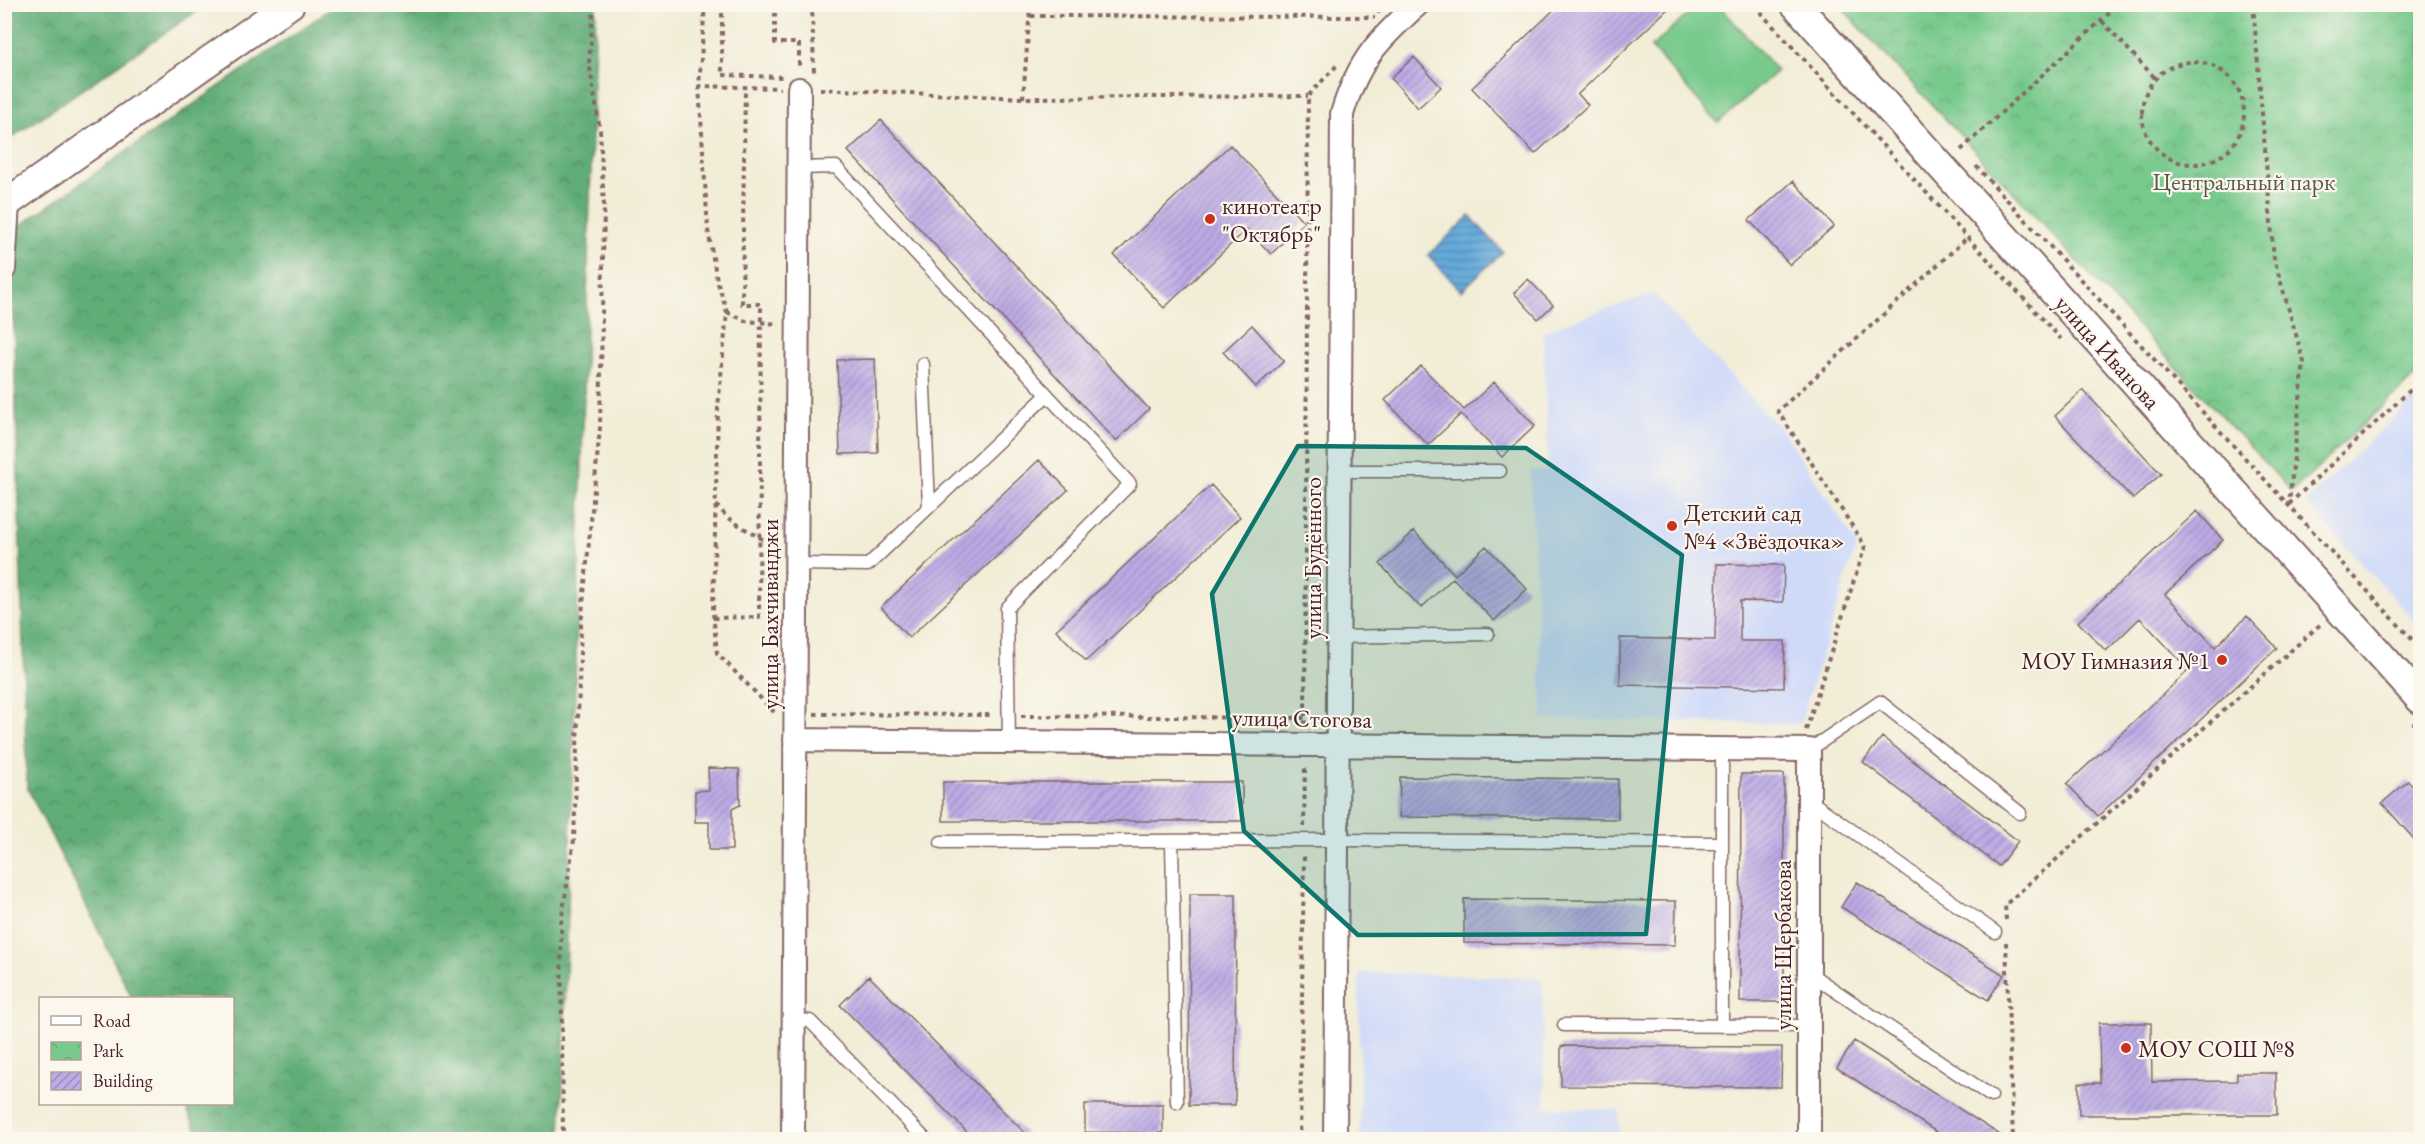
<svg xmlns="http://www.w3.org/2000/svg" width="2425" height="1144" font-family="'EB Garamond',serif">
<style>
.built{fill:#cfdaf9}
.green{fill:#77c98c;stroke:#60745c;stroke-width:1.5}
.forest{fill:url(#forest-crowns);stroke:#566652;stroke-width:1.5}
.park{fill:url(#park-crowns);stroke:#60745c;stroke-width:1.5}
.water{fill:url(#water-rules);stroke:#576482;stroke-width:1.5}
.building{fill:url(#building-hatch)}
.lines{fill:none;stroke-linecap:round;stroke-linejoin:round}
.service-casing{stroke:#856767;stroke-width:15}
.minor-casing{stroke:#856767;stroke-width:26}
.tertiary-casing{stroke:#856767;stroke-width:32}
.path{stroke:#856767;stroke-width:4;stroke-dasharray:4.5 4.5;stroke-linecap:butt}
.service{stroke:#fff;stroke-width:12}
.minor{stroke:#fff;stroke-width:22}
.tertiary{stroke:#fff;stroke-width:28}
.marked{fill:#0f766e;fill-opacity:0.2;stroke:#0f766e;stroke-width:4.5;stroke-linejoin:round}
.poi-dot{fill:#c8321e;stroke:#fbf7ec;stroke-width:2}
.labels{text-anchor:middle;dominant-baseline:central;stroke-width:4.5;stroke-linejoin:round;paint-order:stroke}
.park-label{font-size:24px;fill:#5a5a4d;stroke:#fbf7ec}
.poi-label{font-size:24px;fill:#4a1f2b;stroke:#fbf7ec;text-anchor:start}
.street-label{font-size:24px;fill:#4a1f2b;stroke:#fbf7ec}
</style>
<defs>
<pattern id="forest-crowns" width="20" height="18" patternUnits="userSpaceOnUse" patternTransform="scale(1.5)"><rect width="20" height="18" fill="#61ad78"/><path d="M2 6a3 3 0 1 1 6 0M12 15a3 3 0 1 1 6 0" fill="none" stroke="#528c63"/></pattern>
<pattern id="park-crowns" width="20" height="18" patternUnits="userSpaceOnUse" patternTransform="scale(1.5)"><rect width="20" height="18" fill="#77c98c"/><path d="M2 6a3 3 0 1 1 6 0M12 15a3 3 0 1 1 6 0" fill="none" stroke="#68ac79"/></pattern>
<pattern id="water-rules" width="6" height="5" patternUnits="userSpaceOnUse" patternTransform="scale(1.5)"><rect width="6" height="5" fill="#64aada"/><path d="M0 2.5h6" fill="none" stroke="#548ab1"/></pattern>
<pattern id="building-hatch" width="6" height="6" patternUnits="userSpaceOnUse" patternTransform="scale(1.5)"><rect width="6" height="6" fill="#bdabe6"/><path d="M-1 1l2-2M0 6l6-6M5 7l2-2" fill="none" stroke="#9c8bbb"/></pattern>
</defs>
<rect width="100%" height="100%" fill="#fbf7ec"/>
<filter id="ink" filterUnits="userSpaceOnUse"><feTurbulence type="fractalNoise" baseFrequency=".0167" numOctaves="2"/><feDisplacementMap in="SourceGraphic" scale="12" xChannelSelector="R" yChannelSelector="G"/><feConvolveMatrix kernelMatrix="1 2 1 2 8 2 1 2 1" color-interpolation-filters="sRGB"/></filter>
<filter id="wash" filterUnits="userSpaceOnUse"><feTurbulence type="fractalNoise" baseFrequency=".008" numOctaves="4" result="noise"/><feDisplacementMap in="SourceGraphic" scale="24" xChannelSelector="R" yChannelSelector="G"/><feGaussianBlur stdDeviation="1.35" result="paint"/><feColorMatrix in="noise" values="0 0 0 0 0 0 0 0 0 0 0 0 0 0 0 0 0 1.4 0 .05"/><feComposite in="paint" operator="in"/></filter>
<g filter="url(#wash)">
<rect width="100%" height="100%" fill="#f2edd7"/>
<path class="built" d="M1653,293L1785,434L1857,544L1800,724L1543,719L1530,470L1548,471L1543,331Z
M2420,393V627L2305,502Z
M1359,972L1542,978L1545,1107L1619,1110L1620,1139H1360Z"/>
<path class="green" d="M1700,4L1719,5L1777,71L1718,123L1651,47Z"/>
<path class="forest" d="M11,5V4L206,5L5,142Z
M336,5H596L561,1139H201L184,1104H232V998H132L27,787L11,232Z"/>
<path class="park" d="M1839,5H2420V371L2292,492Z"/>
<path class="water" d="M1470,216L1503,252L1461,291L1428,255Z"/>
<g id="blocks">
<path class="building" d="M1560,4H1673L1578,94L1588,105L1535,154L1472,88Z
M1414,57L1441,87L1418,108L1391,78Z
M881,120L1149,409L1116,441L848,151Z
M1230,145L1304,222L1271,254L1247,229L1164,308L1114,255Z
M1793,181L1834,226L1790,265L1749,220Z
M1528,279L1553,305L1538,319L1514,293Z
M1252,325L1284,361L1256,387L1223,352Z
M875,359L878,453L840,454L837,360Z
M1421,366L1464,410L1494,382L1535,426L1502,457L1461,414L1428,445L1385,400Z
M2083,390L2161,474L2133,499L2055,416Z
M1039,460L1068,490L909,638L881,607Z
M1211,485L1240,517L1086,661L1056,630Z
M2197,511L2223,540L2165,594L2215,647L2247,616L2277,648L2098,816L2067,784L2189,670L2140,618L2106,651L2078,622Z
M1414,531L1455,575L1486,546L1527,589L1494,621L1453,578L1421,608L1380,564Z
M1717,564L1784,565L1783,602L1740,601V641H1785L1784,688L1620,685V638L1715,640Z
M1882,737L2018,841L1999,866L1863,762Z
M708,768L739,769L740,805L732,809V850H709V822H695V791L709,790Z
M1741,774H1784V1002H1740Z
M1400,777L1618,779V819L1399,817Z
M2408,781L2421,795V847L2382,803Z
M943,782H1242V821H943Z
M1857,882L2004,975L1988,1000L1841,907Z
M1190,894H1236L1235,1105H1189Z
M1464,899L1676,901L1675,945L1464,943Z
M869,976L1032,1140H975L840,1005Z
M2099,1023H2151L2152,1082L2237,1081V1073H2276L2277,1115H2079V1083H2100Z
M1854,1041L2008,1140H1949L1837,1068Z
M1561,1046L1782,1047L1781,1087L1561,1086Z
M1085,1104H1163V1133L1085,1132Z"/>
</g>
</g>
<g filter="url(#ink)">
<use href="#blocks" fill-opacity="0" stroke="#856767" stroke-width="1.5"/>
<g class="lines">
<defs>
<path id="service" d="M799,168L836,167L1130,484L1007,608L1009,742
M923,364L929,507
M1339,471H1500
M797,564L868,565L1047,395
M1338,637L1488,634
M1809,750L1880,702L2020,813
M1809,800L1995,932
M1172,841L1177,1102
M941,842L1337,840L1722,843
M1809,973L1991,1096
M794,1020L810,1021L926,1140
M1564,1025L1809,1026
M1722,1026V749"/>
<path id="minor" d="M4,269L8,203
M795,740L1809,750V1140
M793,1140L799,89
M1335,1140L1342,114C1358,61 1377,41 1418,4"/>
<path id="tertiary" d="M1795,4L2420,699
M4,205L290,4"/>
</defs>
<use href="#service" class="service-casing"/>
<use href="#minor" class="minor-casing"/>
<use href="#tertiary" class="tertiary-casing"/>
<path class="path" d="M705,4L699,86L780,88
M722,4V75L782,77
M775,4V43H799V70
M812,4L814,74
M918,4L1030,8L1023,98
M1373,4L1380,13
M1756,4L1761,13L2061,339
M2253,4L2274,259L2304,362L2289,504
M1031,16L1375,17
M2102,21L2155,78
M2142 113a51 51 0 1 1 102 0a51 51 0 1 1-102 0Z
M699,86L708,230L717,280L727,312L718,408L713,612L717,653L776,714
M820,89L1023,98L1308,96
M1961,150L2119,4
M1976,166L2420,648
M727,312L746,321L779,324
M2289,504L2420,381
M716,505C733,526 756,533 777,549
M713,618L759,617L761,304H742L745,87
M814,714L993,715
M1021,716L1305,718
M2413,722L2420,730
M1305,725L1308,96L1339,63
M1806,730L1865,546L1778,411L1968,237
M1304,827L1305,765
M2006,920L2005,905L2322,623
M2006,942L2013,1140
M563,1140L561,923L574,840L581,625L600,428L604,207L600,130L589,62L594,4
M1300,1140L1304,855"/>
<use href="#service" class="service"/>
<use href="#minor" class="minor"/>
<use href="#tertiary" class="tertiary"/>
</g>
</g>
<path class="marked" d="M1298,446L1526,448L1682,555L1646,934L1358,935L1244,831L1212,594Z"/>
<g class="poi-dot">
<circle cx="1210" cy="219" r="6"/>
<circle cx="1672" cy="526" r="6"/>
<circle cx="2222" cy="660" r="6"/>
<circle cx="2126" cy="1048" r="6"/>
</g>
<g class="labels">
<g class="park-label">
<text x="2244" y="181">Центральный парк</text>
</g>
<g class="poi-label">
<text x="1222" y="205">кинотеатр<tspan x="1222" dy="28">"Октябрь"</tspan></text>
<text x="1684" y="512">Детский сад<tspan x="1684" dy="28">№4 «Звёздочка»</tspan></text>
<text x="2210" y="660" text-anchor="end">МОУ Гимназия №1</text>
<text x="2138" y="1048">МОУ СОШ №8</text>
</g>
<g class="street-label">
<text transform="translate(2108 352) rotate(48)">улица Иванова</text>
<text transform="translate(1312 558) rotate(-90)">улица Будённого</text>
<text transform="translate(769 614) rotate(-90)">улица Бахчиванджи</text>
<text transform="translate(1302 718) rotate(1)">улица Стогова</text>
<text transform="translate(1782 945) rotate(-90)">улица Щербакова</text>
</g>
</g>
<rect width="2425" height="1144" fill="none" stroke="#fbf7ec" stroke-width="24"/>
<rect x="39" y="997" width="195" height="108" fill="#fbf7ec" stroke="#b4a19f" stroke-width="1.5"/>
<rect x="51" y="1016" width="30" height="9" fill="#ffffff" stroke="#b4a19f" stroke-width="1.5"/>
<text x="93" y="1027" font-size="18" fill="#4a1f2b">Road</text>
<rect x="51" y="1042" width="30" height="18" fill="url(#park-crowns)" stroke="#b4a19f" stroke-width="1.5"/>
<text x="93" y="1057" font-size="18" fill="#4a1f2b">Park</text>
<rect x="51" y="1072" width="30" height="18" fill="url(#building-hatch)" stroke="#b4a19f" stroke-width="1.5"/>
<text x="93" y="1087" font-size="18" fill="#4a1f2b">Building</text>
</svg>
